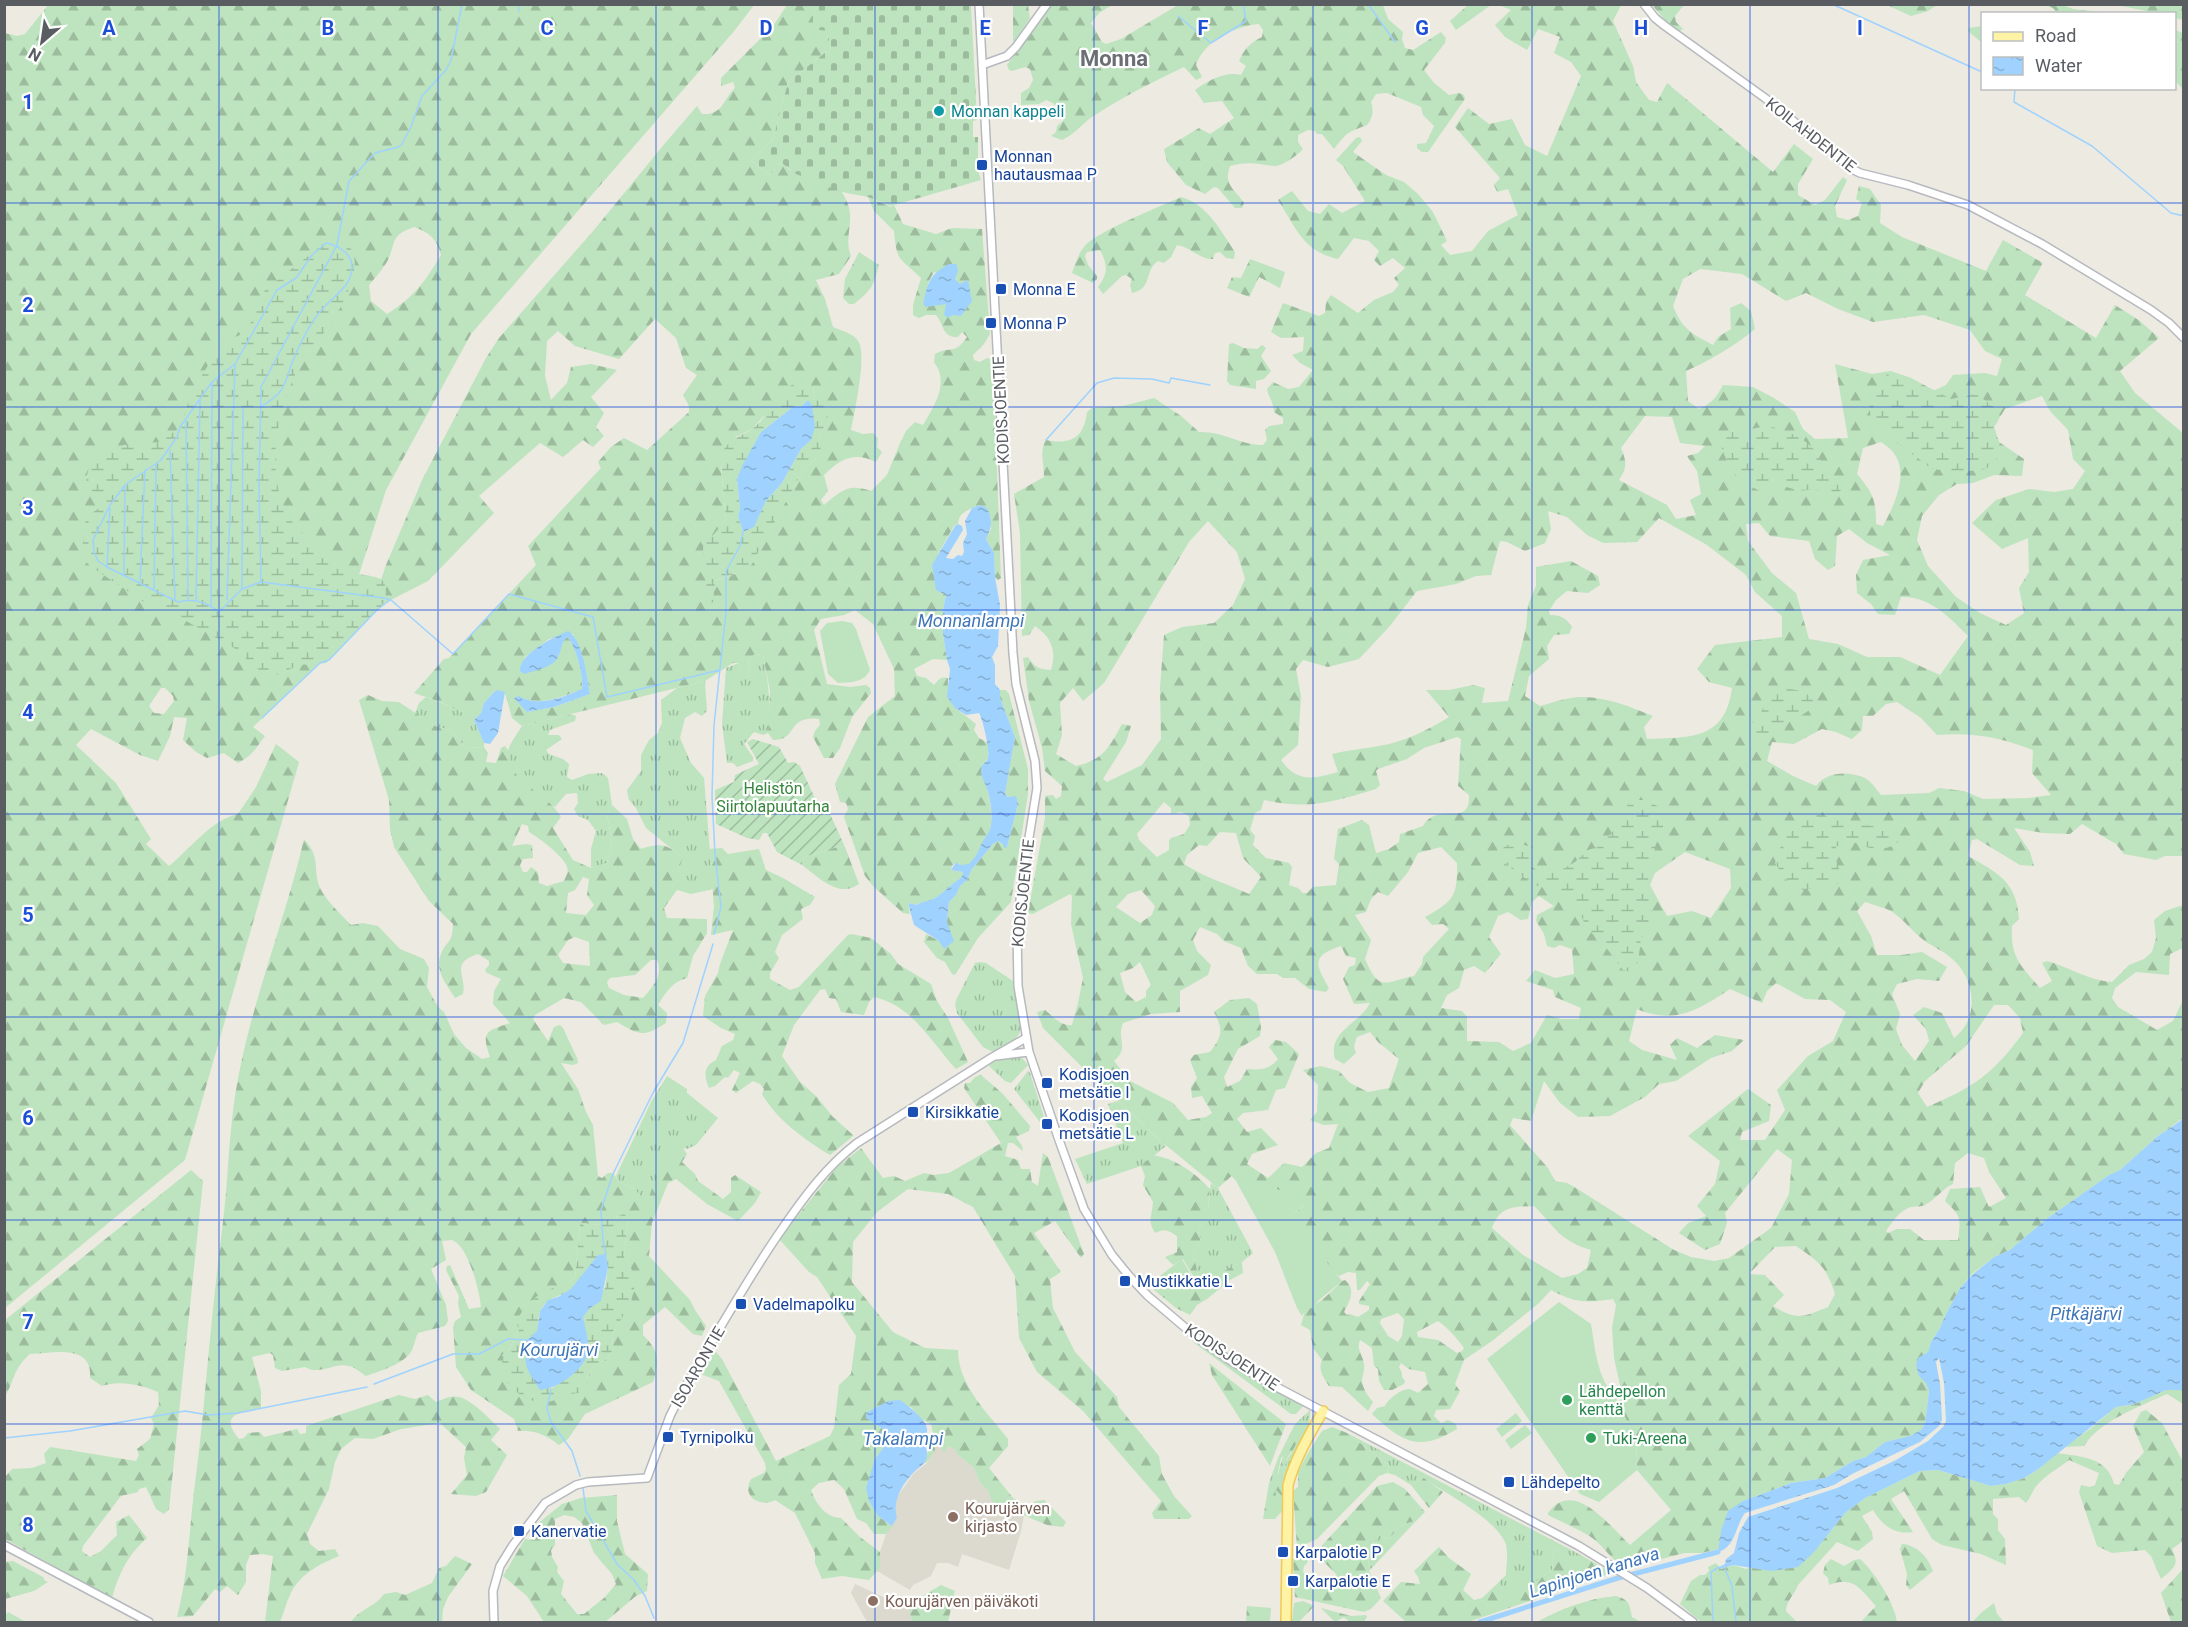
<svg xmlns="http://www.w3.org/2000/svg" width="2188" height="1627" font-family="Roboto,sans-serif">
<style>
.education{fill:#dcd9cf}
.grass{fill:url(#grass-tufts)}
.forest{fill:url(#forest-firs);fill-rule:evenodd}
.wetland{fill:url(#wetland-marsh);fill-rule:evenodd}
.cemetery{fill:url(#cemetery-stones)}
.garden{fill:url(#garden-furrows)}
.pitch{fill:#bde4be}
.water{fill:url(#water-ripples)}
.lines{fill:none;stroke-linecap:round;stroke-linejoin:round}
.stream{stroke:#9fd2fe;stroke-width:1.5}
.canal{stroke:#9fd2fe;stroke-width:5}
.minor-casing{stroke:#b6b9be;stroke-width:10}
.major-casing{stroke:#f0c956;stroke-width:12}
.minor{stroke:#fff;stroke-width:7}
.major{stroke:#fef2a4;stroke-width:9}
.grid{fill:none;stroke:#1d4ed8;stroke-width:1.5;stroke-opacity:0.55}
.culture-dot{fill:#0f9aa8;stroke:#fff;stroke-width:2}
.transit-dot{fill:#1a4fb4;stroke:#fff;stroke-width:2}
.leisure-dot{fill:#2e9e5b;stroke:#fff;stroke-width:2}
.education-dot{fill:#8d6e63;stroke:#fff;stroke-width:2}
.labels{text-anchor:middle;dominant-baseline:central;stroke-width:4.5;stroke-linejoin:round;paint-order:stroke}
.culture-label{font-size:16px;fill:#0d838f;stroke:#fff;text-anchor:start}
.street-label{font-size:16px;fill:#595d62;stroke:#fff}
.transit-label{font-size:16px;fill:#164399;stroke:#fff;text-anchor:start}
.park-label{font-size:16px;fill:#35853b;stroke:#fff}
.leisure-label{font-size:16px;fill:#27864d;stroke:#fff;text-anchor:start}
.education-label{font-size:16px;fill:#785e54;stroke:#fff;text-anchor:start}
.water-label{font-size:18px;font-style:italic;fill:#4077b8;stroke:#fff}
.district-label{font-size:22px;font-weight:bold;fill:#6a6f74;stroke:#fff}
.grid-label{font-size:20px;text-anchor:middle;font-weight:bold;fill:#1d4ed8;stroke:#fff;stroke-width:4.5;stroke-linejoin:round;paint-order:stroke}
</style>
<defs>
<pattern id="grass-tufts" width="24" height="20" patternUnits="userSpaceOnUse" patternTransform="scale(1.5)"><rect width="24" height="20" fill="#bde4be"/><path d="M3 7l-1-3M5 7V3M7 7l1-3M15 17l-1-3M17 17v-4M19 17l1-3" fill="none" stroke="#9dbc9e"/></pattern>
<pattern id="forest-firs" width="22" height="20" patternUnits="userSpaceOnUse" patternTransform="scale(1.5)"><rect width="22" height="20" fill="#bde4be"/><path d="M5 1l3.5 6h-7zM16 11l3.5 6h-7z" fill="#9dbc9e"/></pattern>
<pattern id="wetland-marsh" width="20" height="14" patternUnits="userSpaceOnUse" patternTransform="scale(1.5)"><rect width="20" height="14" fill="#bde4be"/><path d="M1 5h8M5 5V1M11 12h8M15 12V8" fill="none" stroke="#9dbc9e"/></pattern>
<pattern id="cemetery-stones" width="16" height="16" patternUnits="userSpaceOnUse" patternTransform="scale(1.5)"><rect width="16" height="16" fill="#bde4be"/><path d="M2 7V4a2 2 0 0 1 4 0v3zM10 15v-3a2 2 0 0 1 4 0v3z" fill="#9dbc9e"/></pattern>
<pattern id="garden-furrows" width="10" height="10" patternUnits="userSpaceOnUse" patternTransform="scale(1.5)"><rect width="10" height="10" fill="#bde4be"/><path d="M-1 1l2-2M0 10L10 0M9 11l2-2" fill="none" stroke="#9dbc9e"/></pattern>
<pattern id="water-ripples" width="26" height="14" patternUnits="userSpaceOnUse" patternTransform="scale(1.5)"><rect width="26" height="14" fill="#9fd2fe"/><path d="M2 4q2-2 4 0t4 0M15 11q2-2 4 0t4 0" fill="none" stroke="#85aed1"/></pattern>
</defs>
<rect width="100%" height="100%" fill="#eceae1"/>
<path class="education" d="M938,1439L944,1452L948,1446L957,1450V1454L974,1468L980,1483L988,1491L992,1502L1024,1515L1021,1531L1009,1570L962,1554L958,1567L948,1563H937L931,1576L913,1585L910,1590L877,1571L880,1567V1552L886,1534L897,1518L894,1507L897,1497L914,1473L927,1463Z
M855,1584L909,1609L912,1622H867L851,1593Z"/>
<path class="grass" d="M755,654L763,655C768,681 772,706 768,733L763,735L754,732L744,744L753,757V761L737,767L733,763H727L722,724L726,668L739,663L744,678L750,675L748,659Z
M705,681L707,711L702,716L695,712L685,718L680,738L691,763L704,778L713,889L691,894L677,890V874L683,858L646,828L636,808L629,800L627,790L641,771V755L649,740L658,733L662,723L661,700L677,688Z
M426,697L459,710L474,720L484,743V747L465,748L453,731L435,726L415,713L419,703Z
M571,714L576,716L575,721L550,730L548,735H559L562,739L546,750L549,754L563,759L569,764L567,777L572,780L588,774L602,773L608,778L612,805L607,815L612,841L607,863L591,868V849L596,831L588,820L578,816L574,809L578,803L577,793L566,794L555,807C538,795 504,776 508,751C510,743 517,734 522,726Z
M980,962L986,963L1016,983L1022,1026C1018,1042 1007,1045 993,1052L983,1047L957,1013L955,1004L957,998L975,963Z
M1014,1058H1022L1028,1065L1011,1083L1005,1081L989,1066C994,1058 1006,1059 1014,1058Z
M1028,1071L1030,1073L1046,1123L1043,1126L1014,1089Z
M667,1076L687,1089V1093L718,1118L696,1145L687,1149L683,1148C669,1163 656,1177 649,1197L644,1200L634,1189L619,1182L616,1176L651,1102Z
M1118,1101L1166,1146L1141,1166L1087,1184L1075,1159L1123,1143L1108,1104Z
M1211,1183L1218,1188L1253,1253L1242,1262L1227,1269L1212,1282L1206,1284L1198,1276L1193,1252L1201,1241L1198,1229C1213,1212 1207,1203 1211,1183Z
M1182,1259L1199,1289L1176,1308L1148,1285Z
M1195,1341L1261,1382L1304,1405L1296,1414H1291L1193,1342Z
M1310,1410C1312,1429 1296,1448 1290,1466C1287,1474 1285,1482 1283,1490C1283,1477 1282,1463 1292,1453L1290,1440L1286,1454L1281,1458L1275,1487L1283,1497V1510L1275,1519L1271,1516L1269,1483L1278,1458L1295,1424Z
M1347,1433L1579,1554L1577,1560L1554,1549L1552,1570L1534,1583H1520L1511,1591H1501V1585L1498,1583L1506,1575C1506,1566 1509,1550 1505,1542C1492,1516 1447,1495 1424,1478L1411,1485L1395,1475L1387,1473L1389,1465Z
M1416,1521L1369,1571L1368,1550L1379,1535L1388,1539L1403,1524Z"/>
<path class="forest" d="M49,4L754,5L735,30L471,334L386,490L333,656L326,663H320L253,727L265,736C257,747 251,757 238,763L224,753L207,758L196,752L183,740L187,718L174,717L170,736L158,761L140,755L91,729L76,745L116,783L151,839L146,844L169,866C190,849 211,820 238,814L256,787L276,744L299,762L185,1160L5,1308V33L17,36L25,34ZM414,227C429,232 437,239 441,255C424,283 415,296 387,314L371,301L369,285C376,277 384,268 389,258C396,239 392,235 414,227ZM161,688H165L173,696L174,701L164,714L154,713L149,706Z
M787,5H818L806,27L828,31L831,48L788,82L773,139L751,160L765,172L771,174L777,165L783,164L790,170L835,181C841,190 849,202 850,213C851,229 845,241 851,256L839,274L816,280L825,299L833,327C842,331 857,334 860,345C865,364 855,410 851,430L863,434L873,433L878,438L877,447L882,452L876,462C854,451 840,459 824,475L828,491L821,500L824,505C842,490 848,483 871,491L887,475L900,443L906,431L915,422L923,425C934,406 950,383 934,362L935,354C952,345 954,356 967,337L962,332L958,337C942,338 944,324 936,315H926L919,318L913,315V305L921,278C900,257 897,264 894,231L874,211L868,197L891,207L894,205L903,224L936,234L952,228L982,229L990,334L984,344L973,355L974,360L980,362L987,358L992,359L993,366L1001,578L998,580L995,577L994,553L986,539L991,529V517L980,505C969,510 959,511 958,524L954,526L938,554L946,595L943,610V634L947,660L933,659L914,669L917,676L926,678L934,685C939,680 940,676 948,678C947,709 955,706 976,724L974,730L979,738L988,743V758L982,765C985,783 996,814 989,832C988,835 985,837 984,840C978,851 979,854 970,865H960L956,862L952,866L951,870L963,872L962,877C952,883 939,898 930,900C925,902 922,901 917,905L908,903L910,914L903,913L873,886L865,876L844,817L848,809L846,803L840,802L835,784L868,717L895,696L894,669L873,624L855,610L844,615L821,619L814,630L827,684L850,687L866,685L870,688L871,693L852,717L840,748L833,758H824L813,737L815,731L820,725L819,719C786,715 798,741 773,740L768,733L770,691L763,655L755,654L748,659L750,675L744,679L739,663H733L705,681L522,726L512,718L505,693L496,690L484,703L481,713L474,720C455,707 436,700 414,693L444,659L449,658L536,565L528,546L601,468L598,462L611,447L624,438L647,450L689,412V406L683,395L697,375L686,368L676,338L655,319L619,359L575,346L558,331L547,341L545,376L551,400L567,383L571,367L591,364L617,370L591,397L604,413L596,427L604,436L593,447L583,440L563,457L540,443L479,496L494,513L428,581L385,603L378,609L374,601L386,565L423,478L486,358L499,338L594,230L666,142L697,106L702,114C724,115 722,100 735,88L733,82L721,86V78L773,26ZM934,272L955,279L960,285L968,280L945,314L946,304H923L929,281ZM813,386L814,399L823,403L826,425L819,437L817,458L803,470L747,572L737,573L715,581L717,532L726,520L721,468L736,437L752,429L763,417ZM573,634L587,677L590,694L554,707L527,712L518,696C538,708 564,696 582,689C584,677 576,644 567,637L561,643L559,656L524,658L549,639Z
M1013,5H1028L1030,18L1014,42L1013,40Z
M1052,5H1112L1099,13L1091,23L1102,42L1106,44L1121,39L1178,5H1383L1388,19L1403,32L1402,39L1405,48L1413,50L1441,32L1446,38L1445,43L1424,70L1434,83L1449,95L1459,93L1464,95L1465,99L1428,152H1422L1417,148V144L1426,143L1434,126L1423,115L1421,107L1387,93L1376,94L1371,102C1374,110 1373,118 1367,125C1347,133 1348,131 1334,149L1322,134H1317L1315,131L1308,130L1298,135V142L1303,149C1298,155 1281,167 1274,166C1256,164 1249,161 1230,166C1223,185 1234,188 1244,203L1242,208H1235L1218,188L1214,187L1205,194L1186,185L1167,162L1164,149L1199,128L1210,134L1234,118L1222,101L1204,103L1195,90C1208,81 1225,71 1241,75L1246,66L1239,61C1244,49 1251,42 1262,37L1263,30L1259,24C1235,26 1204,41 1196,65L1202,77L1196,80L1184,67C1152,82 1121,98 1092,117C1082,124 1074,135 1062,140L1051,136L1056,132L1057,126L1064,120L1053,103L1046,100L1039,104L1021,105V93L1029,88L1033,80L1030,69L1025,67L1012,71L1009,70L1007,65Z
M1468,5H1491L1456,30L1450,21Z
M1499,5H1621L1613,21L1633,66L1636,82L1649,100L1657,102L1667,83L1773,172L1794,144L1813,159L1798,184V195L1815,205L1825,200L1843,177L1847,180L1835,206L1837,217L1848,220L1858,216L1862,203L1856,199L1859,186L1870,189L1881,205L1880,223L1902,237L1986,271L2003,240L2043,263L2025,295L2096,338L2115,305L2140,321L2159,338L2120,371L2135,393L2183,433V856H2165L2156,860L2124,854L2116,844L2082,824L2070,834L2043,833L2014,828L2030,852L2034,866L2020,865L1977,839L1972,840L1968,856C1998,873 2017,882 2019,919L2012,926C2010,957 2021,966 2040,988L2052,981L2042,963L2047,961C2069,967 2090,981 2112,982L2129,965L2144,959L2152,952L2156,938L2154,920L2165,911L2183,905V948L2170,954L2169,975L2136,972L2115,988L2112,998L2118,1007L2157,1030L2173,1021L2183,1000V1118L2158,1136L2120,1170L2109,1175L2045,1220L2010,1250L1994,1257L1972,1274L1960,1288L1945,1316L1940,1328L1931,1342L1928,1352L1925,1354L1926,1383L1929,1391L1925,1424L1921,1430L1910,1436L1885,1442L1866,1457L1853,1461L1825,1478L1791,1483L1743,1501L1720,1539L1719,1549L1702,1553H1684L1633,1567C1616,1568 1607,1550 1595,1540C1582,1530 1563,1523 1548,1515V1513C1573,1477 1610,1526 1630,1545L1671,1510L1637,1470L1636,1440L1619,1405L1622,1394L1614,1358L1612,1328L1616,1305L1613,1299C1585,1303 1575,1303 1551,1290L1539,1303L1492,1341L1464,1360L1455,1384L1460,1391L1450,1409L1436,1410L1434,1416L1441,1423L1448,1420L1456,1424L1457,1429C1420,1452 1403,1443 1372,1414L1377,1408L1385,1406C1387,1400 1401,1389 1409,1389C1411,1389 1416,1392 1418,1393L1428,1384L1425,1372L1409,1369L1401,1363L1399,1367L1402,1373V1377L1405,1381L1404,1384L1392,1390H1384L1379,1381L1378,1369L1374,1366L1372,1348L1360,1340C1356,1350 1363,1355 1364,1364C1365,1370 1363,1374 1362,1379C1362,1388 1368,1396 1373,1402L1368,1411L1342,1387L1329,1386C1323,1377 1318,1370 1322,1360L1313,1348L1310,1330L1301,1325L1305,1311C1318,1305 1331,1292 1342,1281L1345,1280C1356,1289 1350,1301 1344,1312L1347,1315L1350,1314L1358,1317L1369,1310V1306L1359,1304V1301L1370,1284L1367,1281L1360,1290H1357L1356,1273L1348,1272L1339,1276L1332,1270L1290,1216L1306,1204L1234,1174L1218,1188L1162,1142L1088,1073L1043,1028L1037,1012L1045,1010C1054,1017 1060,1026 1072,1025L1078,1003L1083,978L1071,924L1072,896L1070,894L1033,914L1028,913L1045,818V796L1053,795L1056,799L1061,796L1062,786L1045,771L1042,748L1029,701L1023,658L1028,657C1035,668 1039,669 1051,670C1057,650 1051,637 1035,626L1029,635L1022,636L1020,533L1014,494L1044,477C1044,463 1039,452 1046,440C1071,445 1084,438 1087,412L1092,408L1123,406L1154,398L1181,416L1199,432C1223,431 1240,445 1263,445L1267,440L1265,430L1269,426L1283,424V418L1274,412C1273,400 1269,399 1267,389L1273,382L1288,389L1299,387L1313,370L1300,363L1292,355L1303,351L1304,337L1281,338L1271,332L1283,303L1319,316L1325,313L1326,302L1331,295L1358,313L1374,300L1393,292L1399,285L1394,278L1405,268L1393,258L1380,266L1374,260L1379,251L1369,241L1354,238L1338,259C1302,251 1296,227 1278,200L1292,191L1308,211L1320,214L1329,204L1342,213L1365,201L1343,166L1336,160L1356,138L1360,137L1362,141L1353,152L1386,175L1404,182L1418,194L1433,212L1447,241L1441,245L1450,255L1472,251L1488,231L1518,215L1508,189L1497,192L1494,185L1500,178L1455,127L1468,108L1489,124L1512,119L1525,145L1547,156L1581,76L1571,62L1554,53L1560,37L1538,29L1527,50L1505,37L1495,25L1511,10ZM1700,269L1742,274L1786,301L1806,293L1838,309L1873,322L1924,315L1970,330L1985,351L2002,359L1997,376L1985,373L1953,375L1946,385L1933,391L1911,378L1890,371L1872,374L1835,364L1848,438L1815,439L1803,429L1795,412L1774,398L1753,387L1723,385C1717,397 1711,404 1699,409L1688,401L1686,371C1709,361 1736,345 1755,329L1751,311L1741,303L1730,308L1731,329L1718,337L1713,345C1692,334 1682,329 1673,306L1683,279ZM2042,396L2050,411L2068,430L2073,459L2085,471L2073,489L2054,492L2029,489L1996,500L1972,523L2002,549L2028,538L2029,572L2019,588L2024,613L2006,625L1980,613L1956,597L1928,566L1917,540L1922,516L1939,495L1957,484L1973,483L1994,475L2022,476L2024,459L1999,442L1994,427L2005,409ZM1645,416L1672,417L1680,443L1705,446L1698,453L1687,456L1697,471L1701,494L1690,500L1696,515L1676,519L1667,505L1619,480C1627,468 1627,462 1621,448ZM1881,442C1885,445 1890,448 1893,452C1910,473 1894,506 1883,526L1876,524C1876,499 1873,493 1857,474L1863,448ZM1548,511L1567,517L1587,535L1603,543L1637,542L1659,518L1707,545L1746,575L1755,592L1782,616V637L1715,645L1697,669L1709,682L1732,688C1725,741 1690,737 1647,739L1644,727L1653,716C1631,707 1609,698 1585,697C1570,696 1554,702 1540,706L1525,696L1529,676L1549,659L1547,646L1554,635L1569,634L1572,627C1566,618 1561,615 1550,615L1549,611L1556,600L1567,591L1588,593L1600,585L1598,576L1571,561L1536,567V586L1528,605L1526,628L1508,701L1482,703L1485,688L1473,685L1449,690H1426L1449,717C1428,730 1404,742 1379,746C1363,749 1348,750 1332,754L1338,772C1314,779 1297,783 1281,760L1298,745L1301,696L1296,669L1303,660L1328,667L1359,659L1389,627L1417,591L1456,584L1476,576L1491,575L1500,541L1507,542L1525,551L1545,543L1551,529ZM1208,521L1237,552L1245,579L1233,605L1214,623L1182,627L1164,635L1160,688L1161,739L1142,765L1107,782L1103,779L1126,742L1131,726L1122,724C1109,748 1103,760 1076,766L1056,754L1062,735L1060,703L1073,688L1083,701L1104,683L1189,542ZM1759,523L1770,536L1809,541L1815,559L1828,570L1835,566L1837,536L1849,529L1867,543L1890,555L1863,560L1856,575L1857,593L1871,604L1878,614L1895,615L1901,597C1930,596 1949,617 1968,636L1940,675L1900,657H1867L1838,644L1809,639L1796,593L1772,573L1748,541L1746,524ZM1897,702L1921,718L1937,735C1971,732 2001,737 2033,750L2032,773L2051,795L2029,798L1983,799L1964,791L1939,788L1929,793L1881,795C1877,790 1871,781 1865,778C1849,771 1827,771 1816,786L1793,776L1767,761L1772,742L1794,744L1822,729L1836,732L1852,739L1862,730L1863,716H1873L1886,704ZM1457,737L1461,739L1458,786L1469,795C1470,830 1438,800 1423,826L1400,834L1399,842L1389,849L1376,853L1369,825L1362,820L1338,829L1334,859L1339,864L1336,885L1313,887L1307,893H1303L1298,888L1289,885L1292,867L1289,863L1266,858L1253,845L1255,836L1250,830L1255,813L1261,810L1264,800C1309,810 1333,802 1376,789L1380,785L1376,771L1378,769L1407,759L1424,748ZM1164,802L1171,808V814L1181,812L1189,816L1190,825L1184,834L1171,838L1169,841V850L1157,857L1139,840L1137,834ZM1220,832L1236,833L1243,858L1261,877L1249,894C1226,883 1205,878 1184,864L1187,855L1199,845L1207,846ZM1441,847L1457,863C1458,896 1453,902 1425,917L1432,925L1443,924L1449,929L1423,957L1422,964L1414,976C1384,982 1380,993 1365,959L1371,940L1355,915L1366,912L1371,899L1378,892L1388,896L1408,872L1418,853ZM1685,852L1730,869L1731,888L1711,918L1692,911L1667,916L1650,885L1655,873ZM1141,890L1155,906L1152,915L1140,923L1116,907L1128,894ZM1539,896L1554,906L1537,915L1536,921L1544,934L1547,946L1554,948L1560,945L1572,949L1574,974L1555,978L1535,970L1526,981L1553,990L1555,997L1581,1008L1579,1019H1561L1547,1015L1531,1043L1513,1051L1499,1042L1467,1041V1017L1462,1011L1441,1008L1447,995L1459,988L1464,970L1474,966L1485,973L1501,954L1489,937L1498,916L1508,912L1521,920L1528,919L1532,902ZM1865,902C1873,905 1883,907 1891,911C1901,917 1915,934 1926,942C1934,947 1943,951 1950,957C1975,976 1981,1018 1954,1038L1942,1013L1924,1007L1913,1015L1926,1029L1929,1041L1915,1061L1902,1045L1896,1029L1900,1014L1892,994L1897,984L1917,979L1939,981L1947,967L1922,952L1901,955H1877L1871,936L1857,911ZM1200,927L1217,934L1224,941L1241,948L1248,966L1257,974H1277L1283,978H1295L1309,989L1326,992L1329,988C1315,964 1311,956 1341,946L1346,956L1356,958L1355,965L1349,967L1343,979L1354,1004L1370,1003C1361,1023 1327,1031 1335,1059L1344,1064L1356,1053L1354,1046L1357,1037L1370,1032L1378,1042L1399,1059L1389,1088L1368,1092L1350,1083L1339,1071L1321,1066L1303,1070L1318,1085L1317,1112L1310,1120L1324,1125L1338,1124L1329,1148L1316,1153L1302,1167L1284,1163L1268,1178L1247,1164L1252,1154L1278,1145L1261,1128L1247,1132L1237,1119L1243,1113L1268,1110L1276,1090L1285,1088L1299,1054L1286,1042L1275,1040L1269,1047L1278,1059C1269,1070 1260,1070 1247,1069L1240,1081L1227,1087L1224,1077L1238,1049L1260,1036L1261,1027L1257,1004L1249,998L1230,1000L1214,1012C1224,1031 1222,1036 1210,1052L1194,1055L1190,1060L1197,1078L1191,1087L1192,1098L1202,1096L1212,1113L1206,1117L1188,1120L1173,1103L1130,1081L1114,1061C1130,1047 1116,1039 1123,1023L1151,1014L1180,1012V991L1208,975L1211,965L1197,951L1193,940ZM1140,962L1151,985L1146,991V997L1136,1002L1125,992L1120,973L1133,968ZM1776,983L1805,999L1830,1000L1846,1012L1833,1041L1808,1056L1777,1090L1785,1110L1765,1140H1740L1742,1132L1769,1121L1771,1105L1748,1089L1688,1136L1720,1161L1715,1184L1697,1206L1706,1216L1688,1223L1679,1233L1705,1250L1720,1244L1727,1223L1725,1213L1777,1149L1792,1160L1789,1194L1771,1228L1729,1258L1714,1261L1691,1257L1674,1250L1576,1188L1567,1183L1555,1181L1548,1168L1510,1125L1513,1118L1531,1121L1544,1081L1560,1103L1578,1117L1610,1116L1645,1097L1659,1084L1676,1081L1711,1058L1732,1051L1744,1040L1715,1035L1697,1048L1677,1038L1670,1045L1677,1060L1642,1050L1629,1041L1637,1009C1675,1025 1698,1010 1730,989L1762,1003L1767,991ZM1994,1005H2008L2020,1018L2023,1033C1992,1075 1974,1087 1927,1107L1918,1093L1925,1081L1966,1046ZM1968,1153L1984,1158L1989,1172L2006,1198L1989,1207L1980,1187L1950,1189L1945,1201C1961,1216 1961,1218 1958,1240H1924L1910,1229H1897L1888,1233L1886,1231C1892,1222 1900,1210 1911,1207C1916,1206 1921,1207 1925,1205C1936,1199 1942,1189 1953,1184L1955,1163ZM1534,1206C1555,1227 1560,1241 1591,1250L1587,1268L1578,1274L1562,1278L1523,1255L1492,1228C1500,1206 1513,1207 1534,1206ZM1796,1246C1819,1262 1826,1266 1835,1294L1828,1307C1803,1317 1797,1321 1773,1306L1784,1295L1765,1275L1749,1274L1775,1247ZM1398,1313L1404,1319L1402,1336L1398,1342L1388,1336L1380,1323L1381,1319ZM1438,1321C1448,1328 1457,1338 1464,1348L1462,1351L1457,1353L1438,1340L1418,1337L1417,1332Z
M1652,5H1684L1675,16L1676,22L1683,29L1680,31L1666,21Z
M1887,5H1937L1928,11L1911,16Z
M2045,5H2063L2073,9L2107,13H2057L2053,8Z
M2117,5H2183V20L2175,18L2174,14L2156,13Z
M1982,26V43L1968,31L1969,28Z
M2175,30L2183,33V89L2175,81Z
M1181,197C1206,203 1221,231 1235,252L1234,259L1226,258L1220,252L1215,253L1213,259C1201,260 1190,247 1177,245L1171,257L1164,263L1158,261C1144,270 1153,289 1132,293L1130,285L1132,279L1126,275L1122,276L1103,294L1098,287C1108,274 1108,265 1100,250L1087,252L1085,256L1088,265L1097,276V279L1093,283L1072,273C1075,265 1078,254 1084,247C1095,232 1162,206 1181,197Z
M859,252L879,265C873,288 871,290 854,304H849L843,298L845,279Z
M1250,259L1285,272L1280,288L1259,277L1249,297L1227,288L1232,277L1241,278Z
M1233,343L1244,348L1257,349L1262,345L1266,348L1261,356L1271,371L1264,379L1256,381V389L1230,385L1227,381L1229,344Z
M1000,690H1006L1009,694L1028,769V794L1011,902L978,938L955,975L952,974L945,962L937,958L924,942L926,934L939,941L947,922L949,902L956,895L960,886L967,880L972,869L993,844L998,841L1007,847L1018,804L1005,794L1015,737L1000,698Z
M368,695L382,701L399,702L435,726L453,731L465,748L484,747L488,753L486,762L496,763L501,748L505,746L508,750C507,784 547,791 561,817L553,828L573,860L591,868L607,863L612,841L607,815L612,805L627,819L633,839L641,849C662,842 668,845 683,858L677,874V890L664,908L667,918L707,919V933L693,956L687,978C672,982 666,992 658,1005L667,1013L666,1023C642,1038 640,1035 617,1022L604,1025L581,1002L564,998L535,1015L533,1019L548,1041L554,1027L560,1025L563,1028L577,1058L578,1063L573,1065L561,1063L578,1089L586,1112L593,1125L598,1176L602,1178L608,1173H613L619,1182L634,1189L644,1199L649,1197L654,1183L676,1149L683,1148L687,1154L682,1162L695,1174L698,1181L723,1199L731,1192V1178L735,1175L761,1192L755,1203L738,1221L707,1204L676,1179L668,1183L652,1223L649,1256L690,1300L695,1310L706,1326L702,1336L693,1334L665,1307L643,1325V1335C659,1351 660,1360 653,1382L585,1414L568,1439L559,1445C546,1435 535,1430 518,1431L514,1419L471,1390L456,1367L453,1327L455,1321L461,1317L458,1304L459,1296L446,1270L447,1266L450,1265L469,1309L481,1307C480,1292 468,1245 452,1240C451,1240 443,1241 442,1241L446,1260L431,1269L446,1305L448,1321L445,1326L418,1333C415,1339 414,1347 411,1352C402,1365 380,1371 366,1376C361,1373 355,1367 349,1366C334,1362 320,1376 305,1367L282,1371L275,1368L273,1355L270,1353L252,1357L261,1391V1408C241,1412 218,1414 239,1439L244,1438L248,1433L260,1432L264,1437L297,1429L300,1434L306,1433V1426L399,1395L415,1399L428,1395L436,1402C444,1399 451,1395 459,1397C472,1400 491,1420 500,1429L491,1440L507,1455L486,1492L476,1496L451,1494L467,1475L464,1458L466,1447L440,1423L401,1429L373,1439L355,1438L341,1449L335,1462L329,1489L307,1534L310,1544L319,1551L335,1549L339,1556C320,1564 299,1574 290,1595C286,1603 284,1613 280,1622H265L273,1556L262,1554L250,1555L246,1565V1582L238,1595L227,1586L220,1592L215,1589L193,1616L177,1617C188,1575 189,1533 194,1491C202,1434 206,1377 212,1319C216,1277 222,1235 226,1193C228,1169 229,1144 232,1120C242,1023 282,934 304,839C322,859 312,868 320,888C326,901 341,914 351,925L363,923L378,926L400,949L424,959L429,968L427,987L438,1007L444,1012L454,1034L466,1048L482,1059L490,1057C481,1032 486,1031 510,1023L493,1004L494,991L501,979L487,973L485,970L489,965V961L478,954C449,963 467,976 463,994L455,998C447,985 434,971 441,954C447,939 452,946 453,924L429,901L394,847L390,829L389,800L359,700ZM522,824L528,826L529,832C539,838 564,856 567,867C569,872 566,876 564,881L547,886L539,883L538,872L531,867L527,872H523L520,865L523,859L533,858L532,845L526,844L512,846ZM583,877L589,879L587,895L594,905L586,915L566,913L568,893L575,890ZM575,937L589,942L590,966L563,963L558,955L568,940ZM651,960H657C664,976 652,987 643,998L624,995L609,988L607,982L610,978L635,975ZM617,1216L628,1218L624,1257L631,1267L619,1323L612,1335L613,1349L608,1358L593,1367L579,1393H571L562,1397L503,1355L510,1348L519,1330L559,1286L575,1279L580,1223L601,1225Z
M840,846L845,847L859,884C839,899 818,877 802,865L803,858L807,856Z
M722,848L728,854L759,849L766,870L783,878L815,897L810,905L801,909L803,919L782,935L775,952L779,958L770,973V979L790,990L799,987L848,935L851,934L871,938L891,954L898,964L931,984L937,1001L948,1018L968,1062L956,1069C932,1043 912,1005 874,997L869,1002L864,1015L841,1012L836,999L829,998L825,989L820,990L794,1025L782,1056L800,1082L817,1097L832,1116L853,1135L852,1137L830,1155C805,1140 777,1120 762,1094L764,1089L760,1084L753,1081L736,1093L732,1090L740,1073L734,1070L728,1078L725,1077L715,1086L709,1088C704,1076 703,1066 716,1060L722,1046L733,1040L735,1034L721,1028L703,1016L705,996L718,973L720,964L733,930L711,935L714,906L709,849Z
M981,1075L1002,1093L1030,1126L1029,1131L1016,1137L1022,1146L1023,1151L1013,1143H1008L1005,1156L1018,1160L1021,1169H1030L1032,1182L1038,1186L1043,1153L1048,1157L1084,1254L1081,1258L1055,1221L1034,1233L1061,1272L1050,1279L1053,1308L1075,1352L1117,1397L1119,1407L1159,1456L1162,1474L1174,1496L1192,1516L1189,1519H1154L1152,1513L1161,1501L1083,1411L1037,1372L1019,1338L1015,1276L973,1207L948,1194L908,1189L877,1212L853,1242L852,1282L893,1332L925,1348L958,1350C958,1385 987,1412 1008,1439V1446L989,1468L1013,1498L1027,1506L1036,1501L1044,1500L1066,1522L1063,1527L1047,1525L992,1502L988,1491L980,1483L974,1468L957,1454L956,1450L948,1446L944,1453L938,1440L935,1443V1451L926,1463H924L928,1451L926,1442L933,1433L931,1424L921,1419L911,1407L872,1410L866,1413L867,1418L883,1429V1448L875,1459L869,1501L878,1516L892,1526L886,1534H874L866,1523L857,1519L844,1489L834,1480L819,1483L811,1490C816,1504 826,1518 841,1518L860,1537L880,1552V1568L869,1580L842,1576L822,1579L815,1563V1553L795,1513L775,1500C767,1505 753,1503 749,1493C747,1489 749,1483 751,1479L764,1473L766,1469L765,1463L719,1381L698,1373L710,1352H716L722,1359L776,1461L830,1436L834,1428L839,1385L851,1374L856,1336L817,1277L809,1272L779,1239L837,1167L861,1148L883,1178L894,1176L905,1181L924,1173L933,1175L949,1173L1001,1143L964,1088L965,1083H970L975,1077Z
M1153,1155C1176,1159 1194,1172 1210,1189C1206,1209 1214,1211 1198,1229L1201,1241L1193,1252L1198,1276L1207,1284L1227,1269L1242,1262L1243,1273L1230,1280L1207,1299L1197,1305L1190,1315L1176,1308L1198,1289L1199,1286L1183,1259L1173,1265L1165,1257L1177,1252V1236C1168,1230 1165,1228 1155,1233C1147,1219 1152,1217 1153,1202L1143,1185L1145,1176L1141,1166Z
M191,1170L203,1181L169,1509L164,1514L156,1509L146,1487L139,1489L138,1492L121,1496L83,1546L82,1551L90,1557L101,1551L117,1535L116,1522L129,1515L147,1538C128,1554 118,1575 112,1598L5,1539V1477L12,1469L32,1468L46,1463L44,1454L50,1447L136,1461L139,1455L137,1449L150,1439L154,1424L151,1418L159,1405L158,1392C141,1385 120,1380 102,1386L90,1378C93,1343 53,1353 30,1354C13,1369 15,1379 5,1397V1320Z
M1209,1363L1286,1424L1270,1466L1212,1375Z
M2166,1390H2183V1404L2167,1394C2141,1406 2099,1421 2084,1446L2064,1447L2090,1429L2116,1407L2135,1404Z
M2146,1410L2162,1423L2183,1462V1541L2172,1549C2180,1565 2174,1568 2161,1579L2151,1556L2145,1550L2112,1553L2097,1546L2079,1492L2081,1485L2090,1487L2095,1485L2099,1473L2069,1460C2060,1467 2048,1474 2040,1482C2033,1488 2031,1497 2026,1503L2019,1497L1993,1499V1514L1998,1519V1530L2005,1539L2006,1565L1981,1554L1942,1545L1932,1539L1904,1491L1891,1499L1913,1532C1894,1535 1882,1525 1873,1510L1862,1516L1872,1532L1873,1539L1858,1551L1837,1542L1798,1585C1795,1594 1786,1601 1786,1611L1797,1622H1774L1772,1621L1770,1622H1701L1680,1604L1691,1581L1700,1575H1705L1709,1571L1708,1567L1716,1563L1721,1569L1733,1565L1746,1569L1825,1538L1845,1513L1865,1498L1920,1471L1938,1470L1991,1486L2006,1484L2024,1478L2037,1470L2057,1453C2080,1457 2107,1456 2114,1484L2119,1485L2126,1473L2144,1452L2133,1426L2141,1412Z
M1332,1427L1347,1433L1389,1465L1387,1473L1379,1476L1317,1539L1297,1548L1293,1491L1298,1487V1473L1305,1458L1322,1431Z
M1296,1435C1299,1447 1289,1452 1286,1462C1282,1473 1283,1485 1283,1497L1275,1489C1276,1498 1280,1510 1272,1516L1275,1519H1263L1269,1483L1275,1487V1473L1278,1475C1281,1462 1286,1443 1296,1435Z
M1424,1478L1443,1492L1429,1508L1411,1485Z
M1393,1482L1405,1489L1425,1512L1416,1521L1403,1524L1388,1539L1379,1535L1368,1550L1369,1571L1381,1598L1371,1609L1364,1612L1295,1597L1293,1559L1305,1558L1308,1562L1304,1566L1303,1572L1318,1585H1327L1337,1575L1315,1553L1377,1486Z
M617,1495V1521L625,1554L648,1574L647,1591L636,1596L605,1622H544L527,1596L503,1576L525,1539L535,1540L536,1525L562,1504L581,1498ZM564,1515L574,1517L582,1523L594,1553L612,1574L616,1584L604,1598L584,1614H577L561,1594L564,1581L557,1572L558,1567L552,1557L551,1550L555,1545V1519Z
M1902,1544C1917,1545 1928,1557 1933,1571L1910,1590L1906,1585L1907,1574L1900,1549Z
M1439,1547L1449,1558L1471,1574L1463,1590L1474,1600L1482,1598L1498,1583L1501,1585V1591H1510L1520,1583H1534L1552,1570L1554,1549L1577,1559L1579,1554L1612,1573L1468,1622H1406L1383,1601L1401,1582L1420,1584L1418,1577L1414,1571Z
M455,1556L472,1564L448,1597L443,1609L442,1622H351C361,1608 375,1607 384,1594L396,1592L405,1595L432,1583L439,1568L446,1566Z
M1831,1559L1844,1566L1854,1560L1860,1559C1874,1571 1895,1604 1897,1622H1861L1876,1606C1860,1589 1854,1575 1829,1585L1828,1578L1823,1573L1825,1565Z
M13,1561L43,1577L45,1581L48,1582L34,1591L5,1599V1562Z
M2183,1569V1622H2171L2161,1593Z
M941,1585L955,1591L948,1622H912L909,1609L916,1600Z
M1616,1596C1630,1600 1629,1604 1632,1617L1641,1622H1537C1560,1609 1589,1598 1616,1596Z
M1303,1601L1314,1606L1299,1622H1292L1294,1603Z
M1994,1603L1997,1614L2004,1622H1972L1982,1612Z
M1247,1606L1271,1608L1270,1622H1246Z
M1321,1608L1351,1616L1366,1615L1367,1617L1364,1622H1350L1344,1617L1335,1622Z
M8,1612L26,1622H5V1615Z"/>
<path class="wetland" d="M327,241C333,242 340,241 345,244C363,253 352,285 345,298C340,309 333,321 326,330C318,341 307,349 301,362C278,407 262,475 291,520C296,528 304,534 310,540C320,549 321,561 333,567C349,575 365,573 381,579C388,585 386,595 384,603L326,663L300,665L276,675H265L234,648L156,604L144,602L87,564L82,550L86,517L99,508L102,502L98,495L88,488L86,479L90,463L108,450L124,445L159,442L178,429L183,420L190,396L214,355L226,341L242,334L252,321L265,290Z
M1890,371L1911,378L1951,399L1976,394L1997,409L1995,415L1998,421L1994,427L1999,442L1997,460L1986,469L1961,472L1932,469L1871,423L1869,397Z
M805,379L813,386L814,399L830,404L826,425L819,437L822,445L817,458L803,470L747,573H736L715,581L713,602L710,604L706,594L703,547L726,520C725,505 719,462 723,451C729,439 742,436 752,429C772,414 776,388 805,379ZM808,400L811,440L801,449L782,483L766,501L754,526L743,532L738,516L740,509L737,479L761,432L794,406L801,407Z
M1768,426C1787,431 1811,439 1820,459C1822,463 1822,468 1825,472C1831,479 1837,481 1841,490L1835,496L1827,495L1816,489L1799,491L1777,484L1762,492C1737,480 1730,472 1721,446L1727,433Z
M1786,688L1806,692L1813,700L1811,709L1796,719L1774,729L1769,738C1759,740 1750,740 1745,730L1747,725L1758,719L1769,695Z
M1631,800H1648L1663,810L1665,823L1657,838L1648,881L1652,913L1650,928L1641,938L1638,962L1631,972L1623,970L1602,942L1587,929L1577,906L1556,891L1534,885L1500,860V850L1512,842L1532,847L1535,852L1533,867L1539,873H1556L1575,862L1588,850L1598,847L1612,833L1620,816Z
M1818,814L1851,824L1876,826L1897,831L1900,841C1880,855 1869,848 1849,840L1836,847L1835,857L1842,877L1838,884L1803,890L1785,879L1775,863C1783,835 1792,826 1818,814Z
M624,1214L628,1218L624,1257L631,1267L635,1284L631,1302L612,1335L613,1349L608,1358L593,1367L587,1378L586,1387L579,1393C568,1393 559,1400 548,1402C532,1405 512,1392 505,1378C501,1372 503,1362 502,1355L510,1348L519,1330L516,1322C531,1293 547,1291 575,1279L580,1223L601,1225L604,1221ZM598,1255L608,1267L605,1288L582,1317L586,1331L556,1385L551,1389C546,1368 526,1317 548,1301C554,1297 562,1295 569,1291C581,1282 589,1267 598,1255Z"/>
<path class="cemetery" d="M818,5H971L977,120L973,121V137H978V171L981,180L891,206L868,197L842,192L796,174L783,164L777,165L771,174L765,172L751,160L773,139L788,82L831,48L827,31L805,28Z"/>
<path class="garden" d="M753,739L779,747L788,763L794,762L800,766L819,807L826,805L845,847L840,846L807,856L803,858L802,865L777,852L767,833H763L759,840L747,838L716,824L715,790L734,782L735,775L759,764L747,742Z"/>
<path class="pitch" d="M842,621L852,623L856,629L870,670C864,683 851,682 838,683L828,674L820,631L827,623Z
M1227,1171L1273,1187L1307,1203L1290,1216L1342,1281L1318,1301L1315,1306L1305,1311L1302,1316L1297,1308L1275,1252L1236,1181Z
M1559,1302L1591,1324C1595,1347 1597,1379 1615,1396L1636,1440L1637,1470L1599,1502L1580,1494L1487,1359Z
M1516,1413L1522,1421L1502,1437L1496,1429Z
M1525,1425L1532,1433L1511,1449L1505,1440Z"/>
<path class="water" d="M949,264H956L958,271L955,279L960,284L968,280L972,301L961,316L953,315L947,318L944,314L946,304L926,307L923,304C928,282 929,275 949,264Z
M808,400L812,406L815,427L811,440L801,449L782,483L766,501L754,527L743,532L738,516L740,509L737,479L742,466L761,432L794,406L801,407Z
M980,505L987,508C993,520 992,527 986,539L994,553L995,577L1000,605L998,646L992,657L995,665V684L1000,690V698L1015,737L1005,794L1008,797L1016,796L1018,804L1007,847L1004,848L1003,844L998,841L993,844L972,869L967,880L960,886L956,895L949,902L947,922L954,941L944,949L939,941L914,925L908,903L917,905C922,901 925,902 930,900C939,898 952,883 962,877L963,872L951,870L956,862L960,865L969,864C979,854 977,852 983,841C985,837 989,833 990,829C993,818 991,803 988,792C986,785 981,777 981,770C981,763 986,763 988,758C990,750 983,720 979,713L966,715L955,708L947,697L950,669L947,660L943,634V610L946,595L936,590L932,565L955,526L958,524L962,526L963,530L946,558L953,559L958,555L962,556L964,552L963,543L967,534L965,521L972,508Z
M568,631C583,640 587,677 590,694L554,707L527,712L514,698L519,696C537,708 564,697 582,689C584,677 576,645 567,637C561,643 562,648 559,655C554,668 536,670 524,674L520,671C519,654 554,637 568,631Z
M496,690L505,692L498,733L490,744L484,743L474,720L481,713L484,703Z
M2183,1119V1390H2166L2135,1404L2116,1407L2037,1470L2024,1478L2006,1484L1991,1486L1938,1470L1920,1471L1865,1498L1845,1513L1814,1552L1798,1567L1771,1571L1733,1565L1720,1569L1719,1567L1725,1564L1726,1559L1734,1553L1739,1533L1748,1517L1837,1488L1896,1460L1928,1441L1944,1426L1946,1421L1944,1383L1939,1358L1936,1362L1940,1384L1942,1420L1939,1426L1920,1442L1852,1474L1834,1485L1745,1513C1735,1526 1736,1547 1718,1552L1721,1531L1728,1511L1743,1501L1791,1483L1825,1478L1853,1461L1866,1457L1885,1442L1910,1436L1921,1430L1925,1424L1929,1391L1926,1383L1919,1376L1916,1365L1918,1358L1928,1352L1931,1342L1940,1328L1945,1316L1960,1288L1972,1275L1994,1257L2010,1250L2045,1220L2109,1175L2120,1170L2158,1136Z
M606,1254L608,1267L601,1301L590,1308L583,1317C585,1327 589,1339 588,1350C586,1369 558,1389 540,1390C526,1368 523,1366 527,1340L537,1331L540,1311L548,1300L558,1297L571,1289L598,1255Z
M900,1400C907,1405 929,1421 927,1431C926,1438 924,1432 925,1440C926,1448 929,1454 925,1462C922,1466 917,1469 914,1472C902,1485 892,1500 897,1518L892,1526L878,1516L869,1501L866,1488L875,1459L883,1448L879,1437L883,1429L866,1418V1413L888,1401Z"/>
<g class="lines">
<path class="stream" d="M518,4L519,11
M1368,4L1395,42
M1832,4L1982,72
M1178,16L1211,43L1246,21L1243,4
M2015,88L2014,102L2092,146L2171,213L2184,216
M261,407C267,403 274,398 279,393C286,385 288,373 292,363C300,343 312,318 328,303C338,293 353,283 352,266C351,252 337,245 326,243L312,255L296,278L277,290L235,364L212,382L180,427L177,437L161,460L125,485L110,505L93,540L94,552L98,561L107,567L178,602C195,598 206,602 219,612L242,589L261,582L384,598L391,600L453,654L509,594L593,617L607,697L720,670
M186,421L188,599
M1046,440L1097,383L1114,378L1152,379L1169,383L1171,378L1210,385
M170,451L175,599
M107,566L110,508
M124,574L125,486
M261,581L259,488L261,387L337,245L349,181L375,153L398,147L402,144L410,129L422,96L446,70L451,60L462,4
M140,582L145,470
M154,589L156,465
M242,589L243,409
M227,600L235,365
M196,601L200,400
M211,605L212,382
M262,718L320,663L329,660L378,609L390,600
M714,934L721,907L715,854L712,796L714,725L726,612V571L740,546L743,532
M606,1254L603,1241L601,1210L613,1174L636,1127L654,1091L683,1043L713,944
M374,1384L453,1354H479L508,1339L527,1340
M551,1389L547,1408L551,1422L572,1451L580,1476
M4,1438L70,1431L185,1411L208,1415L238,1413L367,1387
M583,1488L586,1511L617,1564L634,1580L645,1596L654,1618
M1725,1569L1732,1586L1736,1622
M1713,1622L1711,1572L1719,1567"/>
<path class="canal" d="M1480,1622L1618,1578L1718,1552"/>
<defs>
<path id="minor" d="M979,4L1013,653L1016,684L1035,761L1037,788L1022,881L1017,930L1018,986L1029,1052L1059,1140L1084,1209L1112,1255L1130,1277L1148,1296L1195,1336L1228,1359L1267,1382L1579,1546L1647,1588L1693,1622
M1644,4L1655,18L1665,26L1765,98L1852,169L1860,173L1908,185L1968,205L2042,244L2151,310L2169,323L2184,338
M982,65L1007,56L1016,47L1047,4
M996,1056L1029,1052
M4,1545L149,1622
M494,1622L493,1591L500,1566L513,1545L545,1503L576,1485L588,1482L647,1478L670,1416L681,1394C714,1339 745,1282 782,1229C804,1197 826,1167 857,1143L991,1058L1026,1038"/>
<path id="major" d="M1286,1622L1288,1485C1295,1459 1309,1435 1323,1411"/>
</defs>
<use href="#minor" class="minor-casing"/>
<use href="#major" class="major-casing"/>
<use href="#minor" class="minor"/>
<use href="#major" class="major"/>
</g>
<path class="grid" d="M219,4V1622M438,4V1622M656,4V1622M875,4V1622M1094,4V1622M1313,4V1622M1532,4V1622M1750,4V1622M1969,4V1622M4,203H2184M4,407H2184M4,610H2184M4,814H2184M4,1017H2184M4,1220H2184M4,1424H2184"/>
<circle class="culture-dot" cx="939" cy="111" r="6"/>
<g class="transit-dot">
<rect x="976" y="159" width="12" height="12" rx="3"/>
<rect x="995" y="283" width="12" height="12" rx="3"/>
<rect x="985" y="317" width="12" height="12" rx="3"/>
<rect x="1041" y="1077" width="12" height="12" rx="3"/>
<rect x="907" y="1106" width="12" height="12" rx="3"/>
<rect x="1041" y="1118" width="12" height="12" rx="3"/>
<rect x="1119" y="1275" width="12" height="12" rx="3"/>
<rect x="735" y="1298" width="12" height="12" rx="3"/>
<rect x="662" y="1431" width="12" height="12" rx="3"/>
<rect x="1503" y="1476" width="12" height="12" rx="3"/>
<rect x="513" y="1525" width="12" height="12" rx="3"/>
<rect x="1277" y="1546" width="12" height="12" rx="3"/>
<rect x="1287" y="1575" width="12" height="12" rx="3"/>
</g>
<g class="leisure-dot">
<circle cx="1567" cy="1400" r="6"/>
<circle cx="1591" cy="1438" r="6"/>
</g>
<g class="education-dot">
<circle cx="953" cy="1517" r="6"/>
<circle cx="873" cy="1601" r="6"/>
</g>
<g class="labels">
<g class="culture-label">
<text x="951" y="111">Monnan kappeli</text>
</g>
<g class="street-label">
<text transform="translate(1811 135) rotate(38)">KOILAHDENTIE</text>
<text transform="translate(1001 410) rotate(-93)">KODISJOENTIE</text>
<text transform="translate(1023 893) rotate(-84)">KODISJOENTIE</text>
<text transform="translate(1232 1357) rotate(33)">KODISJOENTIE</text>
<text transform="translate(698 1367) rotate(-60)">ISOARONTIE</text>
</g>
<g class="transit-label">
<text x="994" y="156">Monnan<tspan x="994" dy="18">hautausmaa P</tspan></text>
<text x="1013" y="289">Monna E</text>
<text x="1003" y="323">Monna P</text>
<text x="1059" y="1074">Kodisjoen<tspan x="1059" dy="18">metsätie I</tspan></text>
<text x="925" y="1112">Kirsikkatie</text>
<text x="1059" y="1115">Kodisjoen<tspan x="1059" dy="18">metsätie L</tspan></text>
<text x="1137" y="1281">Mustikkatie L</text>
<text x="753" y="1304">Vadelmapolku</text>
<text x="680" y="1437">Tyrnipolku</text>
<text x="1521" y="1482">Lähdepelto</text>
<text x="531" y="1531">Kanervatie</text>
<text x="1295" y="1552">Karpalotie P</text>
<text x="1305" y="1581">Karpalotie E</text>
</g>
<g class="park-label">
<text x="773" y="788">Helistön<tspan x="773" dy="18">Siirtolapuutarha</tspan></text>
</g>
<g class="leisure-label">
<text x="1579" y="1391">Lähdepellon<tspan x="1579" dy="18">kenttä</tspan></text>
<text x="1603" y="1438">Tuki-Areena</text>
</g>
<g class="education-label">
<text x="965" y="1508">Kourujärven<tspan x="965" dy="18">kirjasto</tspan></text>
<text x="885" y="1601">Kourujärven päiväkoti</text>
</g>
<g class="water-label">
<text x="971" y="620">Monnanlampi</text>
<text x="2086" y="1313">Pitkäjärvi</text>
<text x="559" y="1349">Kourujärvi</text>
<text x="903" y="1438">Takalampi</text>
<text transform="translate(1594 1572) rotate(-17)">Lapinjoen kanava</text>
</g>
<g class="district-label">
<text x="1114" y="58">Monna</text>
</g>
</g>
<g class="grid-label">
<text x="109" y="35">A</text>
<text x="328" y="35">B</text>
<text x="547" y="35">C</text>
<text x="766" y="35">D</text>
<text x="985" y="35">E</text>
<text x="1203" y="35">F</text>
<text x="1422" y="35">G</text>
<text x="1641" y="35">H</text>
<text x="1860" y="35">I</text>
<text x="28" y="109">1</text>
<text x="28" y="312">2</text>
<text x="28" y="515">3</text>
<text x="28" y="719">4</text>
<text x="28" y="922">5</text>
<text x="28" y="1125">6</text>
<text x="28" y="1329">7</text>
<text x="28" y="1532">8</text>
</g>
<rect width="2188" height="1627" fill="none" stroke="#595d62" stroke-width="12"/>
<rect x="1981" y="12" width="195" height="78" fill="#ffffff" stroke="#bdbec0" stroke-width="1.5"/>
<rect x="1993" y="32" width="30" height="9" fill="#fef2a4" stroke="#bdbec0" stroke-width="1.5"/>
<text x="2035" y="42" font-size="18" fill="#595d62">Road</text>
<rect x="1993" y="57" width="30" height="18" fill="url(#water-ripples)" stroke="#bdbec0" stroke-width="1.5"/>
<text x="2035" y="72" font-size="18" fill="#595d62">Water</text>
<g transform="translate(42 42) rotate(209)" stroke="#ffffff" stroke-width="4.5" paint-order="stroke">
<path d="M0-4.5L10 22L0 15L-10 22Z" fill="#595d62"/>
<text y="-9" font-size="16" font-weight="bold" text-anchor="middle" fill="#595d62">N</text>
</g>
</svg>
